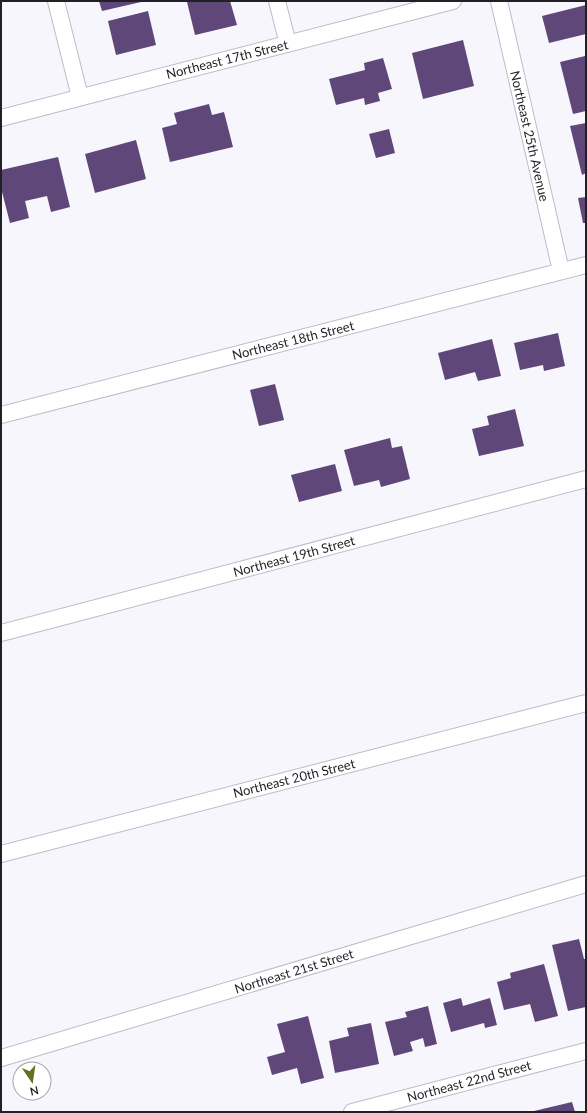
<svg xmlns="http://www.w3.org/2000/svg" width="587" height="1113" font-family="Lato,sans-serif">
<style>
.building{fill:#5f477a}
.lines{fill:none;stroke-linecap:round;stroke-linejoin:round}
.street-casing{stroke:#c0baca;stroke-width:18}
.street{stroke:#fff;stroke-width:16}
.labels{text-anchor:middle;dominant-baseline:central;stroke-width:4;stroke-linejoin:round;paint-order:stroke}
.street-label{font-size:13px;fill:#221f25;stroke:#fff}
</style>
<rect width="100%" height="100%" fill="#f8f6fd"/>
<path class="building" d="M99,1H141V2L102,11Z
M191,1H230L237,25L195,35L187,2Z
M586,5V34L549,43L542,16Z
M148,11L156,45L116,55L108,21Z
M463,40L474,86L423,99L412,53Z
M585,56L586,61V111L573,114L560,62Z
M383,58L392,89L378,93L380,101L365,105L364,98L336,105L329,79L365,70L364,63Z
M209,104L212,115L224,112L233,147L170,162L162,128L177,124L174,113Z
M586,123V173L582,175L570,126Z
M389,129L395,153L376,158L369,134Z
M136,140L146,179L95,193L85,154Z
M58,157L70,207L51,212L47,196L25,201L29,218L10,223L1,188V170Z
M586,197V223H583L578,198Z
M558,333L565,366L544,371L543,365L520,370L514,343Z
M492,339L501,376L478,381L475,372L445,380L438,353Z
M275,384L284,420L259,426L250,390Z
M515,409L524,446L479,456L472,429L489,425L487,416Z
M390,438L392,448L402,446L410,479L381,487L379,480L354,486L344,450Z
M335,464L342,491L299,502L291,475Z
M579,939L584,959H586V1007L568,1011L552,945Z
M544,964L558,1016L535,1022L530,1004L504,1010L497,982L511,978L510,973Z
M461,998L463,1006L490,998L497,1025L485,1028L484,1023L451,1032L443,1003Z
M428,1006L437,1044L425,1047L423,1038L410,1042L413,1051L394,1056L385,1022L407,1017L405,1012Z
M308,1016L324,1078L301,1084L297,1068L272,1075L267,1057L285,1052L277,1024Z
M371,1023L379,1064L335,1073L329,1041L349,1036L347,1028Z
M572,1102L575,1112H534V1111Z"/>
<g class="lines">
<defs>
<path id="street" d="M56,1L80,97
M277,1L288,44
M499,1L561,271
M1,118L453,1
M1,415L586,265
M1,633L586,479
M1,854L586,703
M1,1058L586,884
M352,1112L586,1051"/>
</defs>
<use href="#street" class="street-casing"/>
<use href="#street" class="street"/>
</g>
<g class="labels">
<g class="street-label">
<text transform="translate(227 59) rotate(-14)">Northeast 17th Street</text>
<text transform="translate(530 136) rotate(77)">Northeast 25th Avenue</text>
<text transform="translate(293 340) rotate(-14)">Northeast 18th Street</text>
<text transform="translate(294 556) rotate(-15)">Northeast 19th Street</text>
<text transform="translate(294 778) rotate(-14)">Northeast 20th Street</text>
<text transform="translate(294 971) rotate(-17)">Northeast 21st Street</text>
<text transform="translate(469 1081) rotate(-15)">Northeast 22nd Street</text>
</g>
</g>
<rect width="587" height="1113" fill="none" stroke="#221f25" stroke-width="4"/>
<g transform="translate(32 1081) rotate(167)"><circle r="19" fill="#ffffff" stroke="#a7a5a8"/>
<path d="M0-3L7 15L0 10L-7 15Z" fill="#607321"/>
<text y="-6" font-size="11" font-weight="bold" text-anchor="middle" fill="#221f25">N</text>
</g>
</svg>
